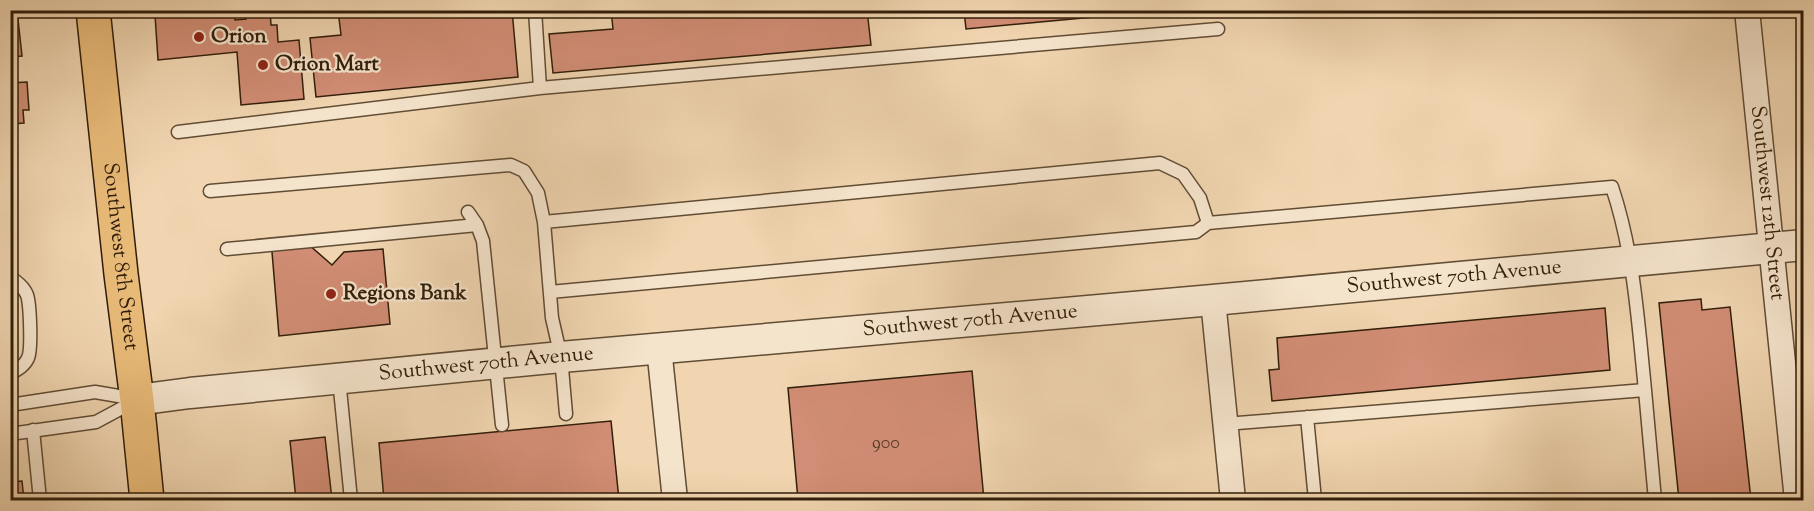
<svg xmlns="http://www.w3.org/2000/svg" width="1814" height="511" font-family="'Sorts Mill Goudy',serif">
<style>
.building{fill:#d18d75;stroke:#311e0a;stroke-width:1.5}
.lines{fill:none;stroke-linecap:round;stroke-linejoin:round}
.service-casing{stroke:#614c34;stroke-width:15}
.minor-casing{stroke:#614c34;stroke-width:27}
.tertiary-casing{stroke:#614c34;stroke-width:33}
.primary-casing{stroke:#311e0a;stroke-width:36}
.path{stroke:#311e0a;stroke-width:4;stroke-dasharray:1.5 3;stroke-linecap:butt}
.service{stroke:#f5e4cc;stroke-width:12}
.minor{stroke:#f5e4cc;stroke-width:24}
.tertiary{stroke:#f5e4cc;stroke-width:30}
.primary{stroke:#e8ba78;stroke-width:33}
.poi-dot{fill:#8f2418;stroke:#f5e4cc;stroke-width:2}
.labels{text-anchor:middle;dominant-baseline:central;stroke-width:4.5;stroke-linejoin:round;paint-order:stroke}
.number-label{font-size:18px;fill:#593a25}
.poi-label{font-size:21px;font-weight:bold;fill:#311e0a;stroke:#f5e4cc;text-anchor:start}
.street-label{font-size:21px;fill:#311e0a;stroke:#f5e4cc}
</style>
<rect width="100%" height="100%" fill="#f0d5b0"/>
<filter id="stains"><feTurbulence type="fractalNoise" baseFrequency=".00333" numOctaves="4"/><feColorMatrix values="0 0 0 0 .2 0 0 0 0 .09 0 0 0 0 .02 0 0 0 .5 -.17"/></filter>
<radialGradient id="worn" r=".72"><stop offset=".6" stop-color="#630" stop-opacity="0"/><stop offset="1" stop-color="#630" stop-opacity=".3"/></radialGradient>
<path class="building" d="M10,10H17L22,56L10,57Z
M204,10H235V20L246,19L245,10H270L271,25H277L278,42L299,40L304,99L241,105L237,52L158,60L155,15Z
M338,10H512L518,77L316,97L310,38L341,35Z
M611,10H867L871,45L553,73L549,34L613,29Z
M964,10H1114L1115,15L966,29Z
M27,82L29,110H23L24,123L10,124V83Z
M300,237L332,265L344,252L383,249L390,324L279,336L271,240Z
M1701,299L1702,310L1730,307L1751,500H1679L1659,303Z
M1605,308L1610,370L1272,401L1269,370L1279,369L1277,338Z
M972,371L984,500H798L788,388Z
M611,421L619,500H384L379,443Z
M325,437L332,500H296L290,441Z
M22,481L24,500H10V482Z"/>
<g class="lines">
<defs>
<path id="service" d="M540,88L1218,29
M178,132L540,88L535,10
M210,191L511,165L524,171L538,193L544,222L1160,163L1183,174L1200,198L1208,223L1612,187C1634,253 1638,321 1645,390L1225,424
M468,212L477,225L483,241L502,425
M544,222L552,318L561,357L566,414
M227,249L477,225
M10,277C17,282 24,287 27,295C30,303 32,350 28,358C25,365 17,371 10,373
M550,292L1196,232L1208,223
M339,379L351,500
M1645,390L1655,500
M10,405L95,392L136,399
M1307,417L1315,500
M33,430L40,500
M10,434L96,422L135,401"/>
<g id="minor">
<path id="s1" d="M1747,10L1797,500"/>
<path d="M1213,300L1233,500"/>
<path d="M659,348L675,500"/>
</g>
<g id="tertiary">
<path id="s2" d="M137,400L190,393L561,357L1213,300L1804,245"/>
</g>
<g id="primary">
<path id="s3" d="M93,10L121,274L137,400L147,500"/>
</g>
</defs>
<use href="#service" class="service-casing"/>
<use href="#minor" class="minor-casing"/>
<use href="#tertiary" class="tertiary-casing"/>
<use href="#primary" class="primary-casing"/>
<path class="path" d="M1797,216L1804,209"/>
<use href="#service" class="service"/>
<use href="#minor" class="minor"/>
<use href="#tertiary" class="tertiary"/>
<use href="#primary" class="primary"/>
</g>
<g class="poi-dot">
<circle cx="199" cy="37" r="6"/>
<circle cx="263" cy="65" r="6"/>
<circle cx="331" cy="294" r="6"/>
</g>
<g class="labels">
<g class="number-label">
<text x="886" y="444">900</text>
</g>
<g class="poi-label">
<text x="211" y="37">Orion</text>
<text x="275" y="65">Orion Mart</text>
<text x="343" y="294">Regions Bank</text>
</g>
<g class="street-label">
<text stroke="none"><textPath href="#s1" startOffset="194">Southwest 12th Street</textPath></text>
<text stroke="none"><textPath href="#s3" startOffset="248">Southwest 8th Street</textPath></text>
<text stroke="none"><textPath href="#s2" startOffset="1323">Southwest 70th Avenue</textPath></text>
<text stroke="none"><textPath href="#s2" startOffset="837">Southwest 70th Avenue</textPath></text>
<text stroke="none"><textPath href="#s2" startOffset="351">Southwest 70th Avenue</textPath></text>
</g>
</g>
<rect width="1814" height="511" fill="none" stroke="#f0d5b0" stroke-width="36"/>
<rect x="12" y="12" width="1790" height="487" fill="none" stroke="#311e0a" stroke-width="3"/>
<rect x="18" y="18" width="1778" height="475" fill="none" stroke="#311e0a" stroke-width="1.5"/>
<rect width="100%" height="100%" filter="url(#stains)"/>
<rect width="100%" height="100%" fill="url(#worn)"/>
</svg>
